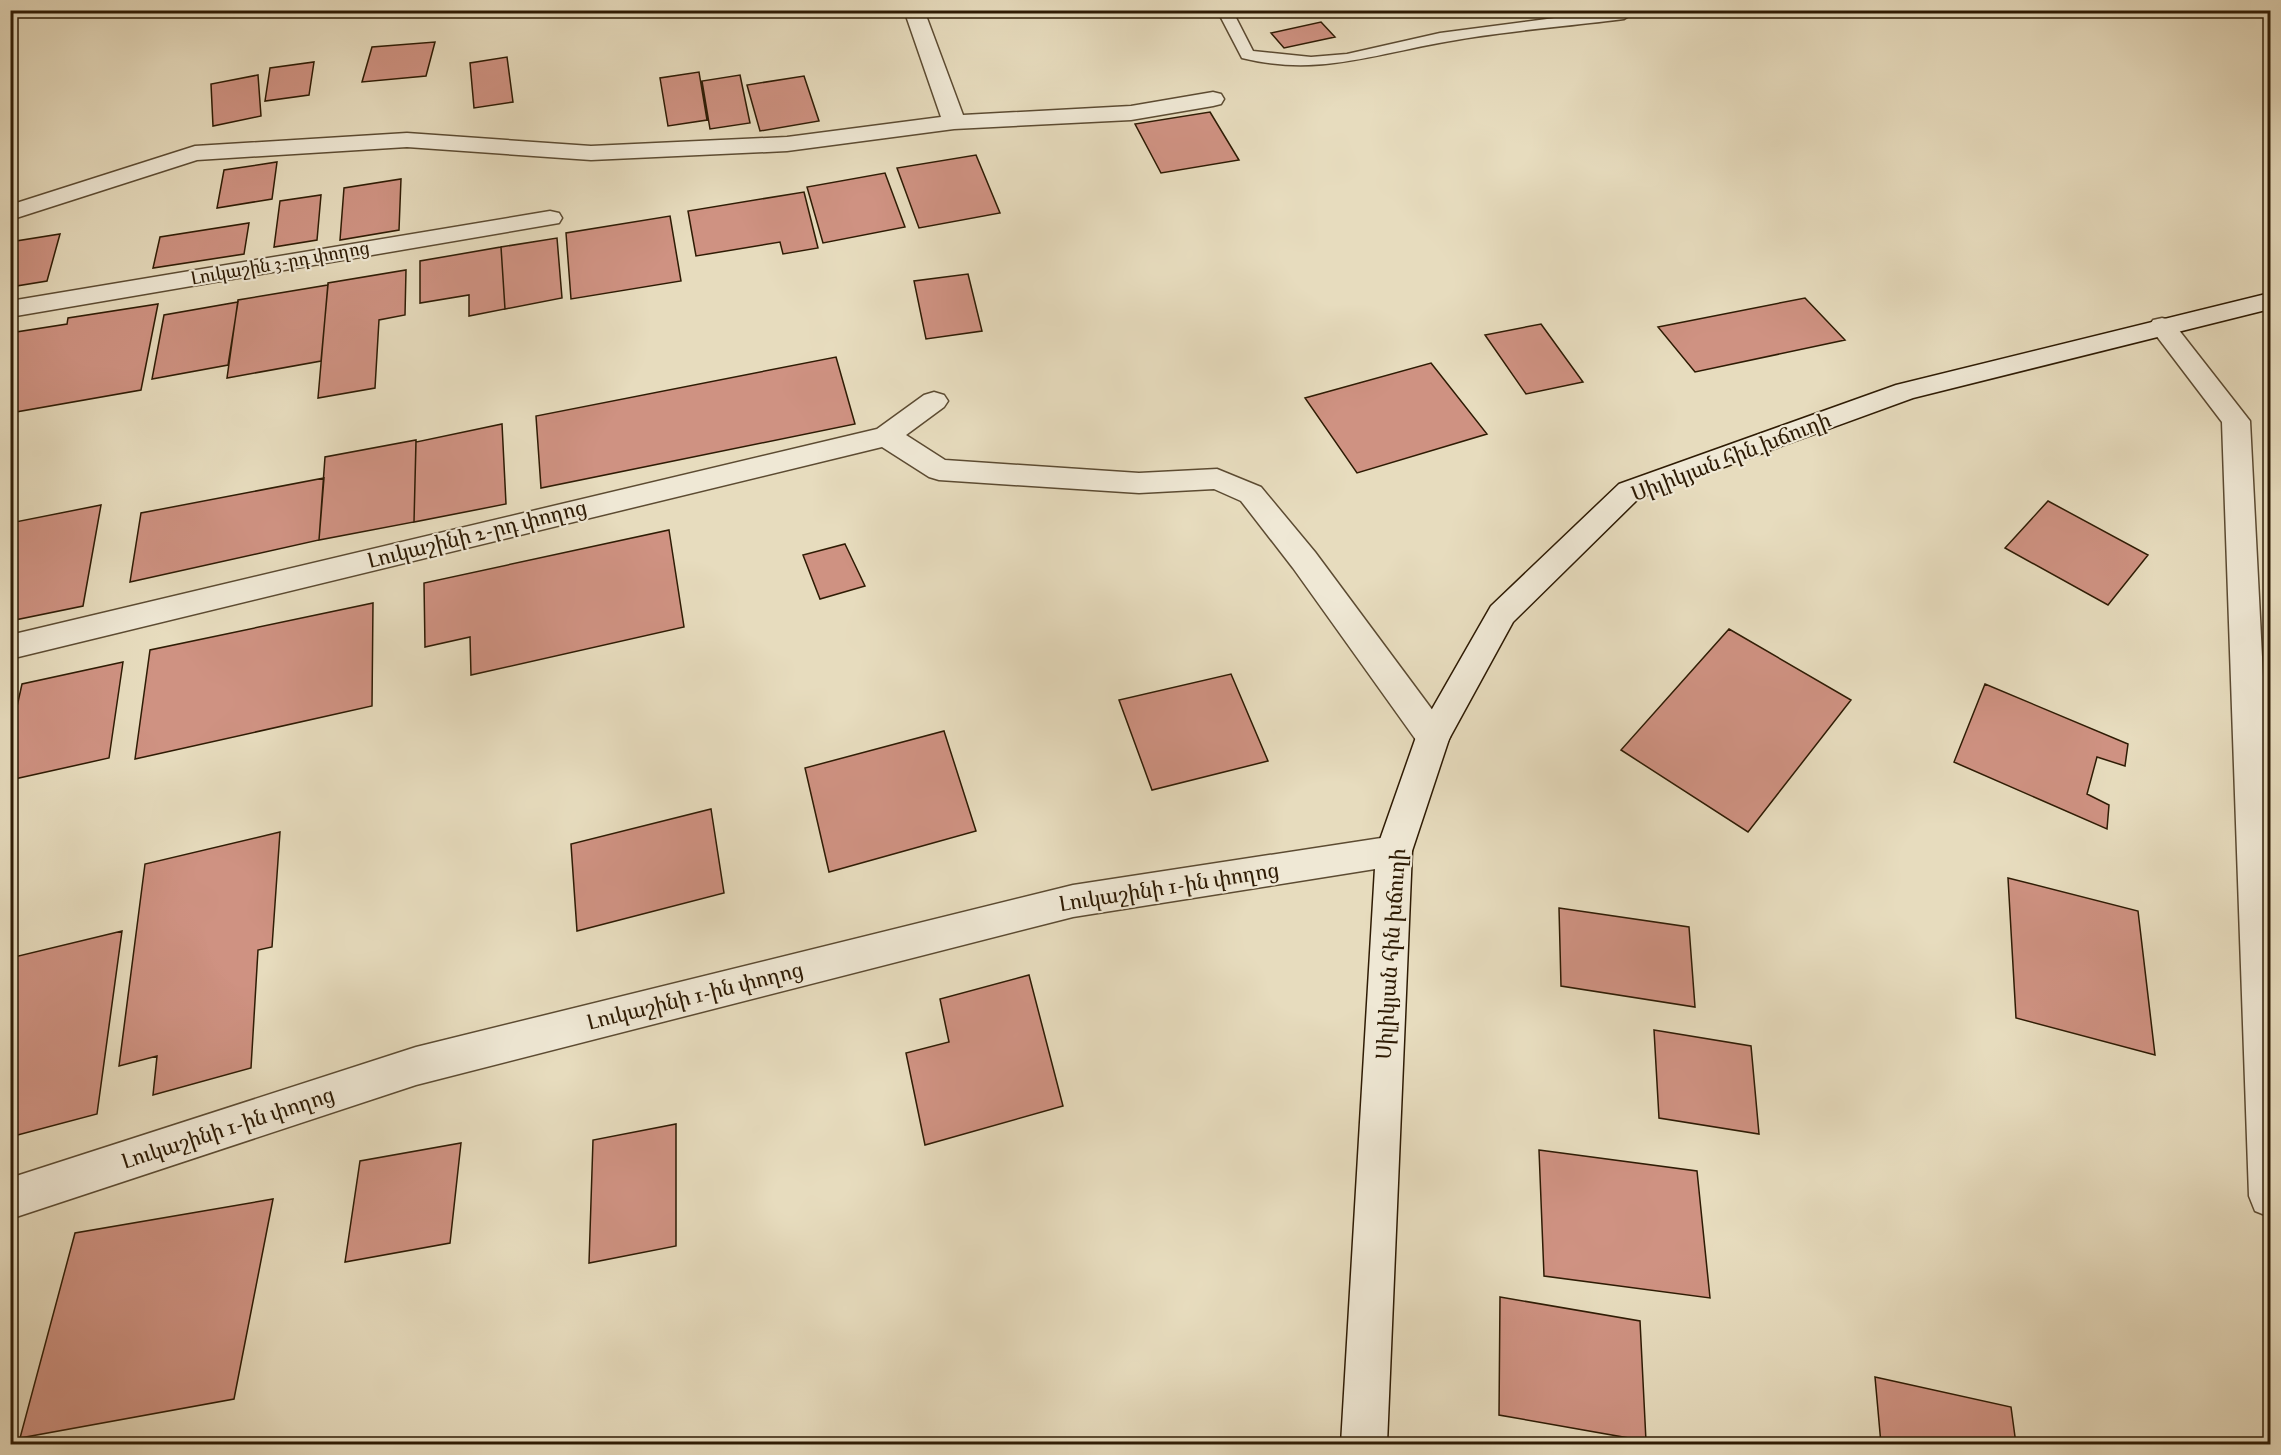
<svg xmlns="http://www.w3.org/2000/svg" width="2281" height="1455" font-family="'IM FELL Great Primer','Noto Serif Armenian',serif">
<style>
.building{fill:#cf9282;stroke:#2e1b04;stroke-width:1.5}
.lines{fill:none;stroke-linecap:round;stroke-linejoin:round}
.lane-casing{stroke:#5c4b32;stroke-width:3}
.street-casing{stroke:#5c4b32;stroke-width:3}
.secondary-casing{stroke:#2e1b04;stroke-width:3}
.lane{fill:#efe8d5;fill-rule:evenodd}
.street{fill:#efe8d5;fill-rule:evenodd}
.secondary{fill:#efe8d5;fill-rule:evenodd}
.labels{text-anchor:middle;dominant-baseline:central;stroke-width:4.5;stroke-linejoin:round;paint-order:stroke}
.far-street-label{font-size:18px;fill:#2e1b04;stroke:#efe8d5}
.street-label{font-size:21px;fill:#2e1b04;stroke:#efe8d5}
</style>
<rect width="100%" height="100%" fill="#e7dcbe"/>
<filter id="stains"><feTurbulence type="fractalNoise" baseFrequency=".00333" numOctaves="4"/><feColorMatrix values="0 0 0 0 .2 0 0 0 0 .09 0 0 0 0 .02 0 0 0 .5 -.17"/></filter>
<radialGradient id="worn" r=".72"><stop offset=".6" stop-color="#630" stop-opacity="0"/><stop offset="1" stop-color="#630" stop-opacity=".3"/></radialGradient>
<path class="building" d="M1321,22L1335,37L1284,48L1271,33Z
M435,42L426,76L362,82L372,47Z
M507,57L513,102L474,108L470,63Z
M314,62L309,95L265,101L270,68Z
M699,72L707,120L668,126L660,78Z
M258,75L261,116L213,126L211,84Z
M740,75L750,123L710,129L702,81Z
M804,76L819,121L760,131L747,85Z
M1210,112L1239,160L1161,173L1135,124Z
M976,155L1000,213L919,228L897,168Z
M277,162L272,199L217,208L224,170Z
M885,173L905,227L823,243L807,187Z
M401,179L399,230L340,240L344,188Z
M804,192L818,248L783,254L780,242L696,256L688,211Z
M321,195L317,240L274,247L280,201Z
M670,216L681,281L571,299L566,233Z
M249,223L244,254L153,268L160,237Z
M60,234L47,281L10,287V242Z
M557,238L562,298L505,309L501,247Z
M501,247L505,309L469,316V295L420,303V261Z
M406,270L405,315L379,320L375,388L318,398L328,283Z
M968,274L982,331L926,339L914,281Z
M328,285L321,361L227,378L238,300Z
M1805,298L1845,340L1695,372L1658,327Z
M238,302L228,365L152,379L164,315Z
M158,304L141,390L10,413V333L67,324L68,318Z
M1541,324L1583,382L1526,394L1485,335Z
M836,357L855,424L541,488L536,416Z
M1431,363L1487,434L1357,473L1305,398Z
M502,424L506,504L414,522L416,442Z
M416,440L414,522L319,540L325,457Z
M324,478L319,540L130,582L141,513Z
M2048,501L2148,555L2108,605L2005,548Z
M101,505L83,606L10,621V523Z
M669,530L684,627L471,675L470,637L425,647L424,583Z
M845,544L865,586L820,599L803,555Z
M373,603L372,706L135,759L150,650Z
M1729,629L1851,700L1748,832L1621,750Z
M123,662L109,758L10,780V738L22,684Z
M1231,674L1268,761L1152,790L1119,700Z
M1985,684L2128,744L2125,766L2097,757L2087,794L2109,805L2107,829L1954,762Z
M944,731L976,831L829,872L805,768Z
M711,809L724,893L577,931L571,844Z
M280,832L272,947L258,950L251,1068L153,1095L157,1056L119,1066L145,864Z
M2008,878L2138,911L2155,1055L2016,1018Z
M1559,908L1689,927L1695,1007L1561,986Z
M122,931L97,1114L10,1137V958Z
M1029,975L1063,1106L925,1145L906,1053L949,1042L940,999Z
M1654,1030L1751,1046L1759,1134L1659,1118Z
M676,1124V1246L589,1263L593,1140Z
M461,1143L450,1243L345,1262L360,1161Z
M1539,1150L1697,1171L1710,1298L1544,1276Z
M273,1199L234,1399L20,1438L75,1233Z
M1500,1297L1640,1321L1646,1441L1499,1415Z
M1875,1377L2011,1407L2016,1444H1881Z"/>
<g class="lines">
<defs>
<path id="lane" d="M1217,10H1232L1253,51L1311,57L1347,54L1440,33L1616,10H1628L1632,14L1624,19C1563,27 1500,31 1439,43C1369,56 1314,76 1242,58Z"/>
<path id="street" d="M904,10H924L963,115L1131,106L1213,92L1221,94L1224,99L1221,104L1213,106L1131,120L954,129L787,151L591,160L407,147L197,160L10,220V205L195,146L407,133L591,146L787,137L941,117Z
M550,211L559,213L562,218L559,223L10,317V301Z
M2162,318L2171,320L2250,421L2270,814V1217L2255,1211L2249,1196L2222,422L2149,326L2153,320Z
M934,392L944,395L948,401L944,407L906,435L945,460L1139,473L1217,469L1261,487L1315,552L1445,727L1450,737L1445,747L1433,750L1421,747L1293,568L1241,501L1214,489L1139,493L939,480L929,477L882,447L10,659V635L877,429L924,395Z
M1394,836L1406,840L1412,851L1406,862L1394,866L1073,917L416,1085L10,1219V1178L416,1047L1073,885Z"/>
<path id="secondary" d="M2270,293V309L1913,398L1639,498L1513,622L1449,739L1412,851L1387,1444H1341L1376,851L1416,737L1491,606L1619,484L1896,385Z"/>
</defs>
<use href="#lane" class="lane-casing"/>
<use href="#street" class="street-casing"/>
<use href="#secondary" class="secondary-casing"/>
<use href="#lane" class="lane"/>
<use href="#street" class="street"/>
<use href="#secondary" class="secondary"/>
</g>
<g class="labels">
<g class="far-street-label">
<text transform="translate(280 263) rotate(-10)">Լուկաշին 3-րդ փողոց</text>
</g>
<g class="street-label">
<text transform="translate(1731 457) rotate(-21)">Սիլիկյան հին խճուղի</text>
<text transform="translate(477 534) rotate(-14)">Լուկաշինի 2-րդ փողոց</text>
<text transform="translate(1169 887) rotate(-9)">Լուկաշինի 1-ին փողոց</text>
<text transform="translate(1391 954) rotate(-86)">Սիլիկյան հին խճուղի</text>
<text transform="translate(695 996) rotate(-14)">Լուկաշինի 1-ին փողոց</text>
<text transform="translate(228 1128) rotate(-18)">Լուկաշինի 1-ին փողոց</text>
</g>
</g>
<rect width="2281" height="1455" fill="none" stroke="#e7dcbe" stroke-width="36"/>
<rect x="12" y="12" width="2257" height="1431" fill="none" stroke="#2e1b04" stroke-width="3"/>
<rect x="18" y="18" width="2245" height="1419" fill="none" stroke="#2e1b04" stroke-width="1.5"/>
<rect width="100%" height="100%" filter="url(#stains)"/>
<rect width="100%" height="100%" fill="url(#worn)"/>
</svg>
